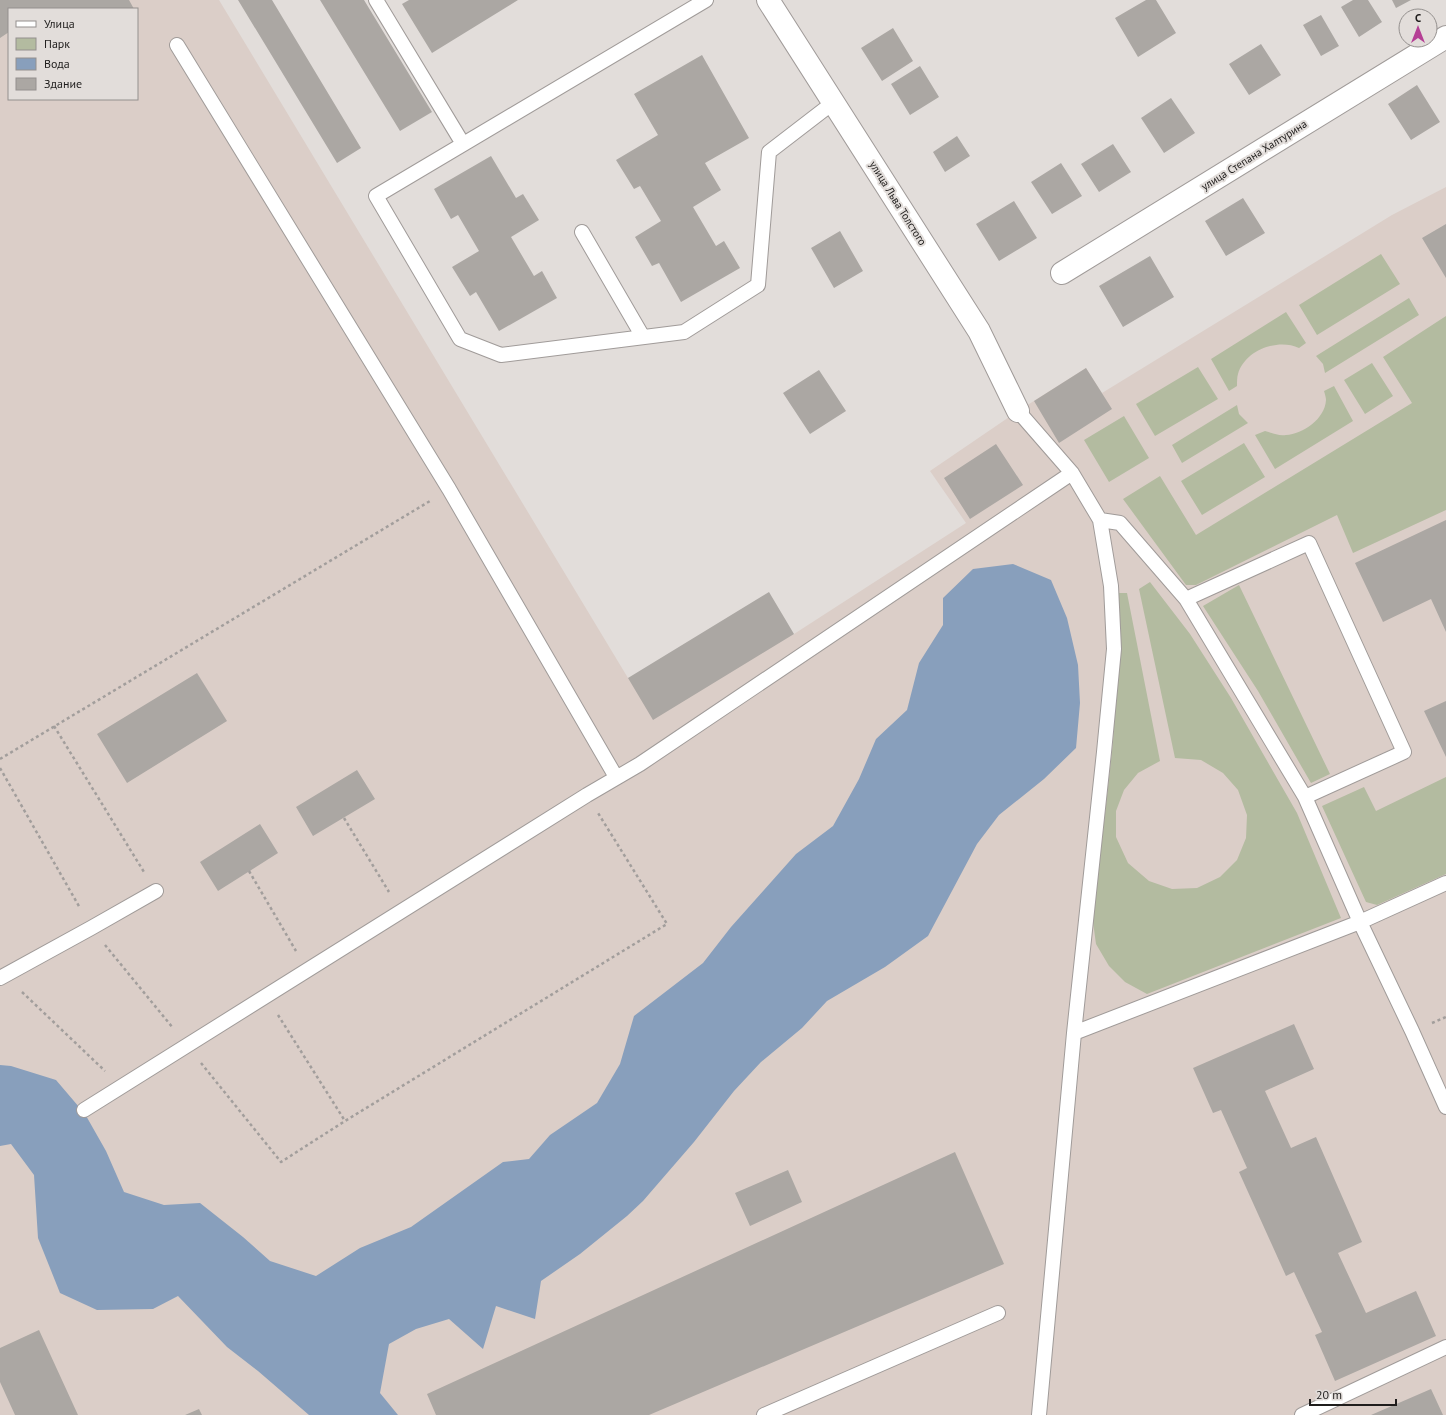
<svg xmlns="http://www.w3.org/2000/svg" width="1446" height="1415" font-family="'PT Sans',sans-serif">
<style>
.built{fill:#dbcec8;fill-rule:evenodd}
.green{fill:#b3bba0}
.water{fill:#889fbc}
.building{fill:#aba7a3}
.lines{fill:none;stroke-linecap:round;stroke-linejoin:round}
.service-casing{stroke:#a09b99;stroke-width:16}
.minor-casing{stroke:#a09b99;stroke-width:24}
.path{stroke:#a29e9c;stroke-width:2.5;stroke-dasharray:3 3;stroke-linecap:butt}
.service{stroke:#fff;stroke-width:14}
.minor{stroke:#fff;stroke-width:22}
.labels{text-anchor:middle;dominant-baseline:central;stroke-width:4;stroke-linejoin:round;paint-order:stroke}
.street-label{font-size:11px;fill:#1f1d1c;stroke:#e2ddda}
</style>
<rect width="100%" height="100%" fill="#e2ddda"/>
<path class="built" d="M0,0H219L628,678L794,634L966,523L930,471L1018,411L1086,368L1102,393L1392,215L1446,187V1415H0ZM9,9H137V99H9Z"/>
<path class="green" d="M1381,254L1400,284L1317,335L1299,305Z
M1409,298L1419,315L1325,373L1323,364L1316,356Z
M1286,312L1306,343L1299,348C1278,338 1245,350 1238,374C1237,377 1237,382 1237,386L1229,391L1211,359Z
M1446,316V510L1353,553L1337,515L1196,585H1186L1123,499L1160,476L1196,535L1412,403L1383,357Z
M1372,363L1393,396L1365,414L1344,380Z
M1198,367L1218,399L1155,436L1136,404Z
M1334,386L1353,421L1275,469L1255,435L1265,431C1272,433 1278,436 1286,435C1303,434 1325,419 1326,400C1326,398 1325,394 1324,391Z
M1237,405L1239,414L1248,423L1182,463L1172,445Z
M1124,416L1149,458L1109,482L1084,440Z
M1244,443L1265,477L1202,515L1181,481Z
M1150,582L1190,634L1231,698L1297,813L1341,918L1147,994L1125,982L1109,966L1096,944L1093,922L1113,742L1117,674V593H1127L1160,761L1138,773L1124,790L1116,811V837L1128,863L1149,881L1172,889L1197,888L1220,877L1237,860L1246,838L1247,815L1238,790L1223,773L1201,760L1175,758L1139,589Z
M1239,585L1330,774L1311,783L1258,691L1203,606Z
M1446,777V874L1377,905L1366,902L1322,806L1364,787L1376,811Z"/>
<path class="water" d="M1013,564L1051,580L1067,618L1078,665L1080,703L1076,748L1044,779L999,815L977,844L928,936L885,967L827,1001L802,1028L761,1062L734,1091L694,1142L643,1201L627,1216L580,1254L541,1281L535,1319L496,1306L483,1349L449,1319L416,1329L389,1344L380,1393L398,1415H309L258,1371L227,1347L178,1296L153,1309L97,1310L60,1293L38,1238L34,1175L11,1144L0,1146V1065L11,1066L56,1080L85,1114L106,1151L124,1192L164,1205L200,1203L243,1237L270,1261L316,1276L360,1248L411,1227L503,1162L529,1159L550,1135L597,1103L620,1064L634,1016L703,963L731,927L796,854L833,826L859,779L876,739L907,710L919,663L943,625V598L973,569Z"/>
<path class="building" d="M0,0H129L134,9H9V32L0,38Z
M238,0H272L361,148L337,163Z
M320,0H364L432,112L400,131Z
M409,0H518L432,53L402,4Z
M1146,0H1156L1176,33L1138,57L1115,18Z
M1353,0H1368L1382,22L1359,37L1341,7Z
M1392,0H1411L1396,8Z
M1321,15L1339,46L1321,56L1303,25Z
M893,28L913,61L882,81L861,48Z
M1261,44L1281,75L1249,95L1229,64Z
M702,55L749,138L705,163L721,190L693,207L716,246L724,241L740,268L681,302L659,263L652,266L635,237L661,221L640,186L634,189L616,160L658,135L634,94Z
M920,66L939,97L910,115L891,84Z
M1417,85L1440,122L1411,140L1388,104Z
M1171,98L1195,133L1164,153L1141,118Z
M957,136L970,156L945,172L933,152Z
M1113,144L1131,172L1099,192L1081,164Z
M491,156L516,198L523,194L539,220L511,237L534,276L542,271L557,298L499,331L476,292L470,296L452,267L479,251L458,215L451,219L434,189Z
M1061,163L1082,196L1052,214L1031,182Z
M1243,198L1265,233L1226,256L1205,221Z
M1014,201L1037,238L999,261L976,224Z
M1446,224V278L1422,238Z
M840,231L863,271L834,288L811,248Z
M1150,256L1174,297L1123,327L1099,286Z
M1086,368L1112,409L1059,443L1034,401Z
M819,370L846,411L810,434L783,393Z
M996,444L1023,485L970,519L944,478Z
M1446,520V632L1431,599L1383,622L1355,563Z
M769,592L794,634L653,720L628,678Z
M197,673L227,721L127,783L97,734Z
M1446,701V757L1424,711Z
M357,770L375,799L313,836L296,807Z
M260,824L278,853L218,891L200,862Z
M1294,1024L1314,1069L1265,1091L1291,1148L1316,1137L1362,1242L1338,1253L1366,1313L1416,1291L1436,1336L1335,1381L1315,1335L1322,1332L1294,1272L1286,1276L1239,1172L1247,1168L1221,1110L1213,1113L1193,1068Z
M955,1152L1004,1264L649,1415H436L427,1394Z
M788,1170L802,1202L750,1226L735,1193Z
M39,1330L78,1415H15L0,1382V1348Z
M1431,1389L1443,1415H1371Z
M199,1409L202,1415H185Z"/>
<g class="lines">
<defs>
<path id="service" d="M376,0L463,144
M706,0L376,196L460,339L501,355L684,332L758,285L769,152L834,102
M177,45L449,489L616,777
M582,232L643,337
M1018,411L1072,473L1100,520L1111,586L1114,649L1104,752L1074,1033L1039,1415
M1100,520L1120,523L1186,599L1305,797L1360,922L1412,1031L1446,1107
M1186,599L1309,543L1404,752L1305,797
M0,978L91,928L156,891
M1074,1033L1360,922L1446,883
M84,1110L587,795L640,764L1072,473
M764,1415L998,1313
M1302,1415L1446,1347"/>
<path id="minor" d="M768,0L979,331L1018,411
M1062,273L1446,37"/>
</defs>
<use href="#service" class="service-casing"/>
<use href="#minor" class="minor-casing"/>
<path class="path" d="M54,726L144,872
M0,759L430,501
M0,768L80,908
M344,818L389,892
M249,871L296,951
M105,945L173,1028
M22,992L105,1071
M278,1015L345,1121
M1432,1023L1446,1017
M201,1063L281,1162L345,1121L667,924L598,813"/>
<use href="#service" class="service"/>
<use href="#minor" class="minor"/>
</g>
<g class="labels">
<g class="street-label">
<text transform="translate(1254 155) rotate(-32)">улица Степана Халтурина</text>
<text transform="translate(898 203) rotate(58)">улица Льва Толстого</text>
</g>
</g>
<rect x="8" y="8" width="130" height="92" fill="#e2ddda" stroke="#94908e"/>
<rect x="16" y="21" width="20" height="6" fill="#ffffff" stroke="#94908e"/>
<text x="44" y="28" font-size="12" fill="#1f1d1c">Улица</text>
<rect x="16" y="38" width="20" height="12" fill="#b3bba0" stroke="#94908e"/>
<text x="44" y="48" font-size="12" fill="#1f1d1c">Парк</text>
<rect x="16" y="58" width="20" height="12" fill="#889fbc" stroke="#94908e"/>
<text x="44" y="68" font-size="12" fill="#1f1d1c">Вода</text>
<rect x="16" y="78" width="20" height="12" fill="#aba7a3" stroke="#94908e"/>
<text x="44" y="88" font-size="12" fill="#1f1d1c">Здание</text>
<g transform="translate(1418 28)"><circle r="19" fill="#e2ddda" stroke="#94908e"/>
<path d="M0-3L7 15L0 10L-7 15Z" fill="#b53f95"/>
<text y="-6" font-size="11" font-weight="bold" text-anchor="middle" fill="#1f1d1c">С</text>
</g>
<path d="M1310 1399v6h86v-6" fill="none" stroke="#1f1d1c" stroke-width="2"/>
<text x="1316" y="1399" font-size="12" fill="#1f1d1c" stroke="#e2ddda" stroke-width="3" paint-order="stroke">20 m</text>
</svg>
